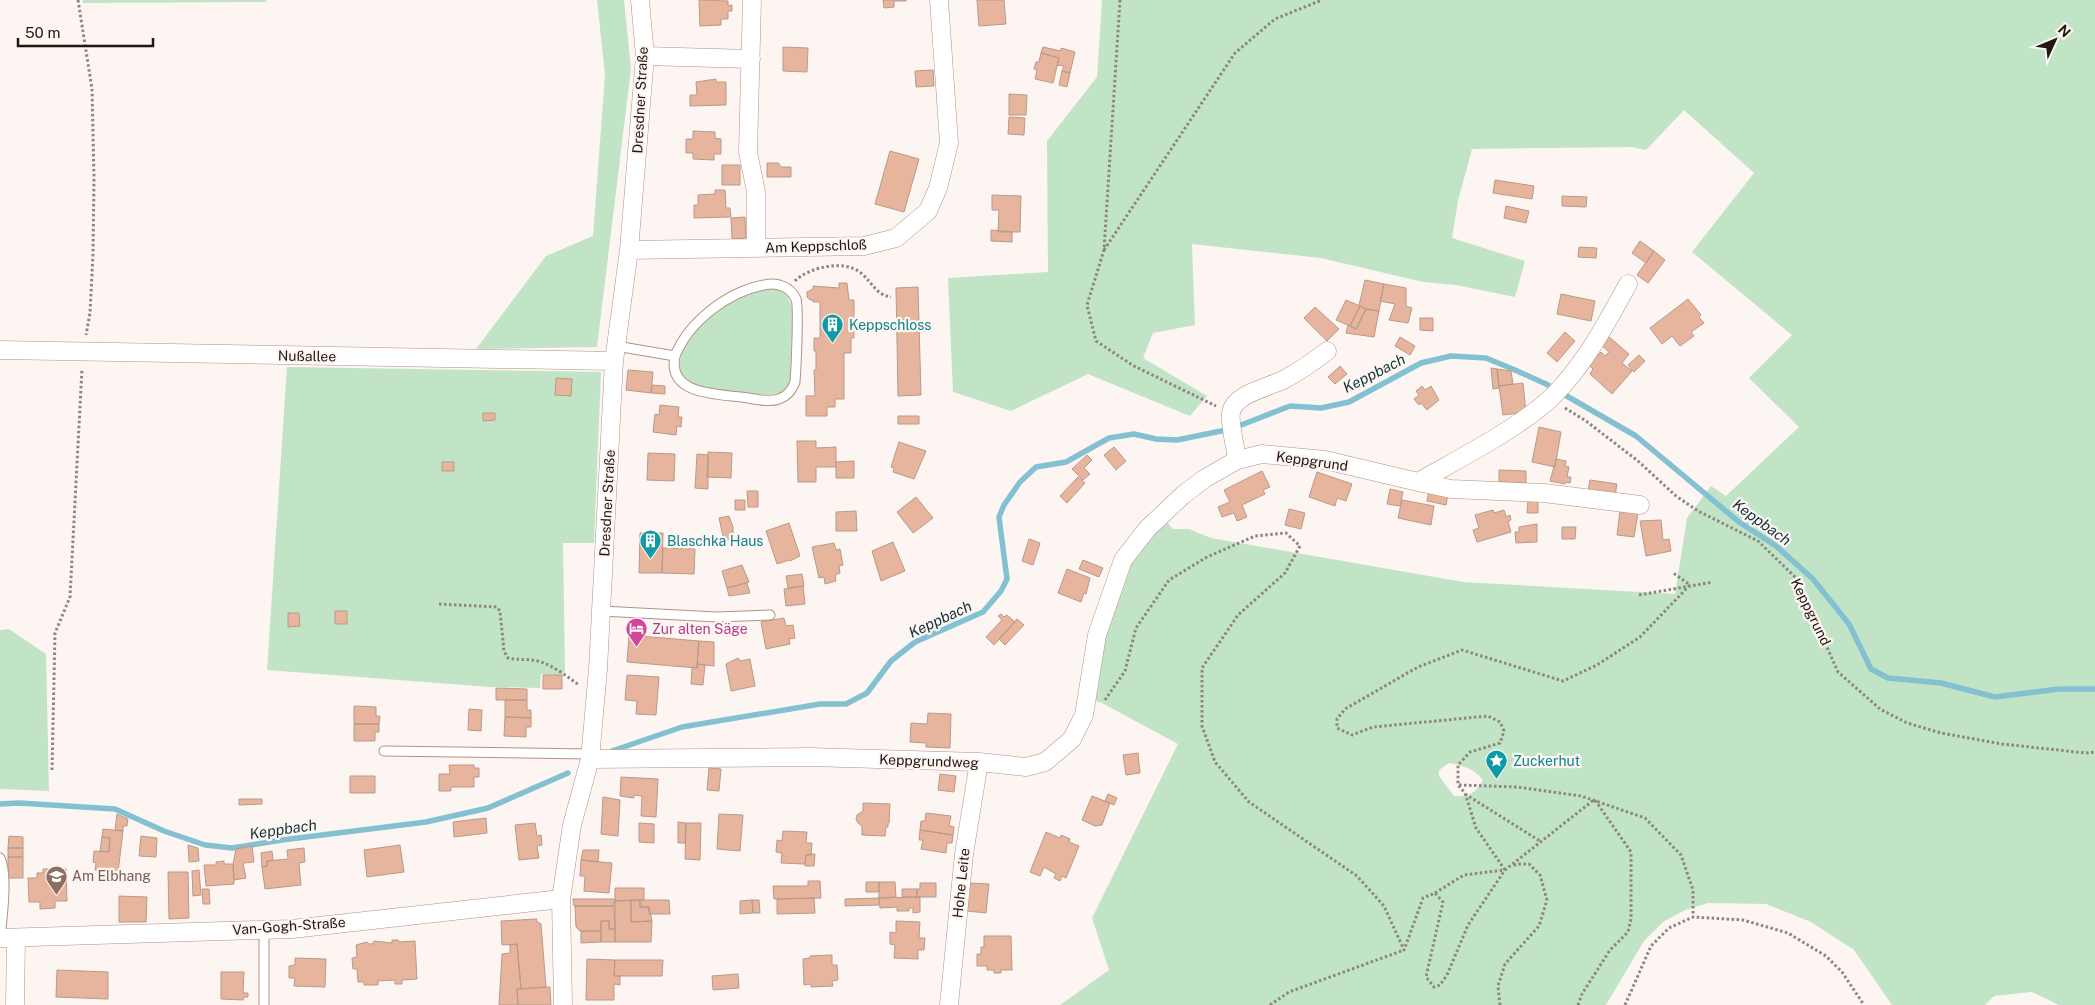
<svg xmlns="http://www.w3.org/2000/svg" width="2095" height="1005" font-family="'Public Sans',sans-serif">
<style>
.green{fill:#c2e4c6;fill-rule:evenodd}
.lines{fill:none;stroke-linecap:round;stroke-linejoin:round}
.stream{stroke:#83c0d1;stroke-width:5.5}
.building{fill:#e7b59d;stroke:#ba9989}
.service-casing{stroke:#b29282;stroke-width:11}
.minor-casing{stroke:#b29282;stroke-width:19}
.path{stroke:#8e8580;stroke-width:3;stroke-dasharray:2.5 2.5;stroke-linecap:butt}
.service{stroke:#fff;stroke-width:9}
.minor{stroke:#fff;stroke-width:18}
.labels{text-anchor:middle;dominant-baseline:central;stroke-width:4.5;stroke-linejoin:round;paint-order:stroke}
.street-label{font-size:14px;fill:#231711;stroke:#fcf5f2}
.culture-label{font-size:14px;fill:#0d838f;stroke:#fcf5f2;text-anchor:start}
.hotel-label{font-size:14px;fill:#b23c85;stroke:#fcf5f2;text-anchor:start}
.education-label{font-size:14px;fill:#785e54;stroke:#fcf5f2;text-anchor:start}
.water-label{font-size:15px;font-style:italic;fill:#16353d;stroke:#fcf5f2}
</style>
<rect width="100%" height="100%" fill="#fcf5f2"/>
<path class="green" d="M83,0H266V2L83,3Z
M597,0H624L631,69L597,347L476,349L546,256L593,236L605,75Z
M1102,0H2095V1005H2059L2032,992L1994,996L1985,1005H1892L1854,950L1811,922L1766,904L1708,903L1685,910L1663,922L1644,941L1606,1005H1060L1109,970L1092,918L1178,744L1102,703L1092,700C1100,654 1108,607 1129,564C1137,548 1153,533 1166,521L1173,529H1189L1211,538L1463,582L1675,594L1687,518L1711,486L1726,496L1799,427L1749,378L1792,335L1692,252L1754,173L1684,110L1646,150L1632,147L1472,149L1458,201L1452,238L1525,261L1515,297L1456,285L1423,282L1321,258L1192,244L1195,325L1153,333L1143,358L1207,396L1190,416L1088,374L1011,411L953,392L948,278L1048,272L1047,141L1097,77ZM1449,763C1463,766 1474,768 1483,780C1476,793 1469,797 1454,796L1439,776V770Z
M770,289L779,290L787,294L793,310L790,382L782,392C768,398 712,391 697,385C691,383 686,378 681,374C673,345 708,313 732,301C744,295 756,291 770,289Z
M287,367L601,372L594,543H563L565,671L562,675L541,674L540,688L490,687L267,670Z
M9,629L46,654L49,791L0,789V630Z"/>
<g class="lines">
<path class="stream" d="M612,751L682,727L820,704H846L867,693L891,661L915,642L983,612L1001,591L1007,579L999,517L1004,505L1020,482L1036,467L1066,462L1109,438L1134,434L1156,439L1177,440L1231,429L1290,406L1321,408L1349,402L1421,363L1451,356L1486,358L1515,370L1546,384L1636,436L1739,522L1776,546L1813,579L1849,624L1871,669L1888,678L1941,683L1995,697L2059,689H2095
M0,804L19,803L115,809L164,831L205,845L232,848L282,840L426,822L488,808L568,773"/>
</g>
<path class="building" d="M699,0L728,1V6L732,5V11H728V19H721V25L700,26Z
M883,0H906V1H894V7L884,8Z
M977,0H1004L1006,24L979,26Z
M783,47L808,48L807,72L783,71Z
M1043,47L1061,51V48L1075,52L1070,73L1062,71L1064,66L1057,65L1059,58L1041,53Z
M1041,53L1059,58L1053,83L1035,79L1037,70L1034,69L1036,62H1039Z
M933,70L934,86L916,87L915,71Z
M1062,71L1070,73L1067,87L1059,85Z
M716,79V82H726V105L690,106V95H697L696,82Z
M1009,94L1027,95L1026,115H1009Z
M1009,117L1025,118L1024,135L1008,134Z
M693,131L715,132V138L721,139V154H714V160L693,159V153H686V139H693Z
M890,151L919,159L904,212L875,204Z
M767,163H779V165L782,167H791V177H767Z
M722,165H740V185H722Z
M1495,180L1534,186L1532,199L1493,193Z
M715,190H725L726,208H730L731,217L694,218V205H698V195L715,194Z
M992,195L1021,196L1020,232H998L999,210H992Z
M1562,196L1587,197L1586,207L1562,206Z
M1506,206L1529,211L1526,223L1504,218Z
M745,217L746,238L732,239L731,218Z
M991,230L1012,232V242L991,241Z
M1640,241L1654,251L1646,263L1632,253Z
M1579,247L1597,248L1596,258L1578,257Z
M1654,251L1665,260L1648,283L1637,275Z
M1365,280L1384,284L1379,311L1366,309L1359,305Z
M839,283H847L849,300H854V338H851V353H844V399H835V407H827V416H806V396H815L814,370H816V351H814V338H820V302H813V300H810L807,297V292L813,289V286L839,288Z
M1384,284L1406,288V306L1412,308L1408,323L1389,320L1395,304L1380,301Z
M918,287L921,395L898,396L896,288Z
M1561,294L1595,301L1591,321L1557,314Z
M1688,299L1701,315L1699,317L1704,323L1691,332L1694,336L1680,346L1672,336L1662,344L1650,328Z
M1346,300L1360,306L1350,326L1336,320Z
M1360,306L1366,309L1356,329L1350,326Z
M1315,307L1339,329L1327,341L1304,318Z
M1366,309L1379,311L1374,337L1346,333L1348,325L1356,329Z
M1420,318H1433V331L1420,330Z
M1565,332L1575,341L1557,362L1547,353Z
M1608,336L1629,354L1622,363L1632,371L1612,394L1590,374L1593,369L1589,365L1601,352L1605,356L1609,352L1601,345Z
M1400,337L1415,346L1410,355L1395,346Z
M1639,355L1645,361L1634,372L1628,365Z
M1340,366L1347,374L1335,384L1328,377Z
M1491,368L1497,369L1499,388L1493,389Z
M1497,369L1511,371L1513,384L1499,386Z
M628,370L653,372L651,393L626,390Z
M556,378L572,379L571,396L555,395Z
M1523,383L1526,412L1503,415L1499,386Z
M652,385L665,386V394L651,393Z
M1422,386L1425,390L1431,386L1439,400L1427,410L1421,403L1419,405L1414,399L1419,395L1416,391Z
M660,405L679,407L678,417H682L681,427L677,426L676,435L653,432L655,414L659,415Z
M483,413H495V420L483,421Z
M898,416H919V424H898Z
M1539,427L1561,432L1555,467L1532,462Z
M797,441H816V448L836,447V467H816V482H798Z
M899,442L926,451L914,479L893,472L894,468L891,467Z
M1114,447L1126,461L1116,470L1104,455Z
M708,452L732,453L731,478L707,477Z
M648,453L675,454L674,481L647,480Z
M697,454L708,455V489L695,488Z
M1087,455L1092,460L1084,468L1090,474L1083,480L1072,469Z
M1556,459L1566,461L1565,466L1569,467L1567,477H1571L1570,483L1566,482L1565,484L1550,481Z
M854,461V478H836V462Z
M442,462H454V471H442Z
M1499,470L1526,471V483L1499,482Z
M1262,471L1270,487L1263,490L1265,494L1242,505L1247,517L1237,521L1234,513L1222,517L1218,507L1230,502L1224,490Z
M1317,472L1352,484L1346,501L1337,498L1335,506L1309,497Z
M1078,477L1085,483L1067,503L1060,496Z
M1590,480L1617,484L1615,496L1588,492Z
M1390,489L1403,492L1400,506L1387,504Z
M747,491H758V507H748Z
M1429,491L1448,495L1446,505L1427,501Z
M916,497L933,518L913,533L897,512Z
M1528,499L1538,500V513H1527Z
M735,500H745V510H735Z
M1402,500L1434,506L1431,525L1398,518Z
M1289,509L1305,513L1301,529L1285,525Z
M1493,510L1494,513L1504,510L1506,517L1510,515L1511,520L1508,522L1511,532L1477,542L1473,530L1479,528L1475,515Z
M856,511L857,531H836V512Z
M1620,511L1638,513L1634,537L1617,535Z
M729,516L733,527V539L724,541L719,518Z
M1661,520L1663,540L1669,539L1671,551L1646,556L1640,521Z
M789,523L800,556L790,561L789,560L777,564L766,531Z
M1537,524V542L1516,543L1515,532H1519V527Z
M1562,527H1576L1575,539H1562Z
M640,533H663L662,573H639Z
M1029,539L1040,543L1033,565L1022,561Z
M893,542L905,571L881,581L872,551Z
M834,543L836,550L840,549L843,565L839,566L840,573L835,575L836,581L825,584L824,577L819,578L812,547Z
M663,548L695,549L694,574L662,573Z
M1083,560L1103,568L1099,577L1079,569Z
M742,565L749,582L727,588L722,571Z
M1067,569L1090,578L1086,594L1084,593L1081,602L1058,593Z
M802,574L804,586L788,588L786,576Z
M747,583L750,593L729,596L727,588Z
M803,586L805,604L786,606L784,589Z
M335,611H347V624H335Z
M288,613H299L300,626L288,627Z
M1001,614L1004,617L1007,615L1015,622L994,645L986,637L1002,620L998,616Z
M784,618L786,626L793,625L795,638L789,639L790,644L766,649L761,622Z
M1017,619L1024,625L1005,645L999,639Z
M641,622L640,636L699,641L697,668L627,662L630,623Z
M699,641L714,642V666L697,664Z
M738,658L741,661L750,659L755,686L731,691L726,664Z
M697,664L705,665L703,685L691,684L692,667L697,668Z
M543,675H562V689H543Z
M627,675L659,677L656,715L636,714L637,701L625,700Z
M496,688L527,689V700H496Z
M505,700H527V710H531V718L505,717Z
M354,706L376,707V716H380L379,724H354Z
M469,709L482,710L481,731L468,730Z
M928,713L951,714L950,748L926,747V743L910,742L911,723L927,724Z
M505,717L531,718V727H526V737L504,736Z
M354,724H379V732H375V741H354Z
M1138,753L1140,773L1126,775L1123,755Z
M449,765H474V768H479V777H474V787H451V791H439V774H450Z
M709,768L721,769L719,791L707,790Z
M940,774L956,776L954,792L938,790Z
M350,776H375V793H350Z
M621,777L658,779L656,817L641,816L642,796L634,795V798L620,796Z
M1108,794L1117,798L1114,805L1105,801Z
M1092,796L1110,803L1102,825L1095,826L1082,820Z
M603,797L620,800L618,836L601,834Z
M239,799H262V804L239,805Z
M863,803L890,804L889,823H888V827H886L885,836L862,835V826L858,823L856,819L857,815L863,811Z
M926,813L951,816L949,826L954,827L953,835L920,830L921,821H925Z
M117,814L128,819L127,826H123V831L115,830Z
M719,814L743,815L740,851L717,849Z
M486,818L487,833L454,837L453,822Z
M678,822L686,823L685,843H678Z
M535,823L537,836L541,835L542,845L537,846L539,858L519,860L515,825Z
M639,823L654,824V843L639,842Z
M686,823H701L700,860L685,859Z
M103,829L123,831L118,872L95,870L96,863L93,862L94,851L109,852L110,838L102,837Z
M920,830L953,835L952,843H947L946,853L921,849L923,840H919Z
M783,831L807,832L806,843H812L811,855H806L805,864L781,863L782,853L776,852L777,840L782,841Z
M1046,832L1060,838L1061,835L1070,839L1069,842L1079,846L1066,878L1062,876L1060,881L1054,878L1056,874L1044,867L1040,876L1030,872Z
M9,836L23,837V848H8Z
M141,836L157,838L156,857L139,856Z
M102,837L110,838L109,852L100,851Z
M188,845L198,848L199,861L189,862Z
M400,845L404,872L367,877L364,850Z
M252,846L254,862L243,863L246,878L234,880L233,864L236,849Z
M8,848H23V857H8Z
M304,848L305,862L299,863L301,885L265,889L262,867L267,866V861L288,859L287,850Z
M583,850H599L598,862L581,860Z
M272,851L273,860L267,861V866L262,867L261,853Z
M811,854H815L814,866H805L806,855Z
M8,857H23V878H8Z
M581,860L612,863L609,893L584,891L585,876H580Z
M224,861V864H233L234,884L206,886L204,865H216V862Z
M43,869H66L67,901H55V908L40,909V902H29L28,878H37V873H43Z
M199,870L201,895L193,896L192,871Z
M168,872H188L189,918L169,919Z
M808,881H820L821,898L774,899L773,886H808Z
M866,882H879V892H866Z
M879,882H895L896,897L879,898Z
M920,883H936V897H917V889H920Z
M970,883L989,884L986,913L967,911Z
M615,888H644V900L615,901Z
M202,889H209L210,904H203Z
M902,889H917V897H902Z
M119,896L147,897L146,922H119Z
M920,897V912L913,913V908H909V911H897V907L880,908L879,898Z
M814,898L815,913L777,914V899Z
M879,898V905L845,906V899Z
M573,899H615L614,906H574Z
M631,900H640V907H649L652,921L631,922Z
M631,900V922L652,921L651,942H615V901Z
M640,900H669L670,914H649V907H640Z
M752,900L753,913L740,914V901Z
M752,900H759L760,913H753Z
M575,906H614L615,929H609V921H601V931H580L576,927Z
M537,919L536,921L541,924L546,987L521,989L517,944L502,945L501,921Z
M601,921H609V929H615V942H601Z
M896,921L920,922L919,938H925L924,950H918V959L894,958L895,945L890,944V932L896,933Z
M581,931H601V942L581,943Z
M984,936H1011L1012,970H1001V973H994V970H987V966H977V954H981V947H984Z
M392,940H398L399,942L415,941L417,979L402,980V984H395V980L378,981V985H364V982H358L357,969H353L352,958L357,957L356,945L367,942L369,944H372L374,941L392,943Z
M517,944L521,989H517L518,1005H499L502,954L510,953V945Z
M832,955V965H837L838,980L832,981L833,986L811,987V984L804,985L803,959L810,958V956Z
M295,958L326,959L325,987L294,986L295,978H289V966L295,965Z
M587,959L615,960L614,976H620V985L614,984V1000H586Z
M615,960H663L662,976H614Z
M57,970L108,972V999L56,997Z
M221,972H244L243,993H248V997H244L243,1000L221,999Z
M738,974L739,988L713,990L712,976Z
M550,987L551,1005H518L517,989Z"/>
<g class="lines">
<defs>
<path id="service" d="M616,346L675,356C667,394 715,394 741,397C752,398 768,403 779,399C788,396 792,390 795,382C796,369 799,307 796,299C790,286 776,282 764,285C728,292 689,321 675,356
M601,611L717,617L770,615
M384,751L590,754
M0,858C8,876 2,918 0,938
M264,1005V929"/>
<path id="minor" d="M752,0L748,152L756,192V248
M645,56L751,59
M629,250L864,246L896,238L928,211L938,188L949,143L939,0
M0,350L614,361
M1237,460C1236,449 1229,422 1231,413C1234,393 1271,387 1285,379C1300,371 1314,361 1327,351
M1418,482L1451,489L1544,493L1640,505
M590,759L810,757L979,762L1026,767L1045,762L1072,739L1084,715L1097,635L1123,560L1147,529L1183,495L1204,479L1237,460L1262,454L1325,460L1418,482C1460,458 1516,430 1551,398C1584,366 1606,324 1628,284
M0,938L292,929L561,899
M15,1005L16,938
M563,1005L561,899L572,825L590,759L598,669L614,361L629,250L645,56L640,0
M949,1005L964,854L979,762"/>
</defs>
<use href="#service" class="service-casing"/>
<use href="#minor" class="minor-casing"/>
<path class="path" d="M78,0L92,89L94,178L93,254L90,313L86,335
M1120,0L1104,250L1087,305L1096,341L1134,366L1216,406
M1104,250L1235,53L1275,19L1322,0
M795,281C809,267 845,259 861,273C872,282 876,295 891,297
M1565,408L1586,421L1638,461L1676,496L1698,511L1758,541L1796,578L1838,672L1880,709L1907,723L1941,733L2002,744L2086,753L2095,752
M1639,595L1713,582
M439,604L497,607L500,611L504,651L508,658C516,660 524,659 532,660C549,662 565,675 579,685
M1105,700L1125,671L1136,628L1169,580L1207,557L1255,536L1286,533L1300,546L1285,573L1238,615L1202,668V726L1215,762L1249,802L1357,876L1384,906L1404,950L1423,898L1435,893L1443,902L1426,977L1434,987L1440,985L1447,975L1468,925L1505,870L1595,799
M52,770L55,633L70,597L82,369
M1459,785L1517,787L1581,796L1645,818L1681,855L1693,890V917
M1465,794L1540,841
M1505,870L1476,828L1465,793L1458,785V765L1470,752L1500,743L1504,731L1500,722L1488,716L1373,727L1352,735L1337,728V719L1345,709L1418,667L1462,650L1563,681L1597,665L1640,637L1690,585L1672,572
M1435,893L1464,875L1504,870
M1270,1005L1289,992L1404,950
M1500,1005L1498,986L1505,964L1539,926L1547,900L1540,875L1529,864H1517L1512,866
M1578,1005L1582,994L1610,950L1628,932L1631,919V852L1595,800
M1625,1005L1651,946L1669,928L1693,917L1743,920L1788,933L1826,956L1842,972L1864,1005"/>
<use href="#service" class="service"/>
<use href="#minor" class="minor"/>
</g>
<defs>
<symbol id="building-pin" viewBox="-11 -11 22 30"><path d="M0 17L-7.5 6A9.5 9.5 0 1 1 7.5 6Z" fill="#0f9aa8" stroke="#fcf5f2"/><path d="M-4-6H4V6H1V3H-1V6H-4ZM-2.5-4.3h1.7v1.8h-1.7ZM.8-4.3h1.7v1.8H.8ZM-2.5-1h1.7V.8h-1.7ZM.8-1h1.7V.8H.8Z" fill="#fff"/></symbol>
<symbol id="hotel-pin" viewBox="-11 -11 22 30"><path d="M0 17L-7.5 6A9.5 9.5 0 1 1 7.5 6Z" fill="#d1479c" stroke="#fcf5f2"/><path d="M-6-4.5h1.5V1H6V5H4.5V3h-9V5H-6ZM-4 0a1.8 1.8 0 1 1 3.6 0ZM.5 0V-2.5h3Q6-2.5 6 0Z" fill="#fff"/></symbol>
<symbol id="sight-pin" viewBox="-11 -11 22 30"><path d="M0 17L-7.5 6A9.5 9.5 0 1 1 7.5 6Z" fill="#0f9aa8" stroke="#fcf5f2"/><path d="M0-6L1.8-2.2L6-1.7L2.9 1.2L3.7 5.4L0 3.3L-3.7 5.4L-2.9 1.2L-6-1.7L-1.8-2.2Z" fill="#fff"/></symbol>
<symbol id="school-pin" viewBox="-11 -11 22 30"><path d="M0 17L-7.5 6A9.5 9.5 0 1 1 7.5 6Z" fill="#8d6e63" stroke="#fcf5f2"/><path d="M0-5L7-2L0 1L-7-2ZM-4 1L0 2.5L4 1V4Q0 6-4 4Z" fill="#fff"/></symbol>
</defs>
<g fill-rule="evenodd">
<use href="#building-pin" x="820" y="312" width="25" height="34"/>
<use href="#building-pin" x="638" y="528" width="25" height="34"/>
<use href="#hotel-pin" x="624" y="616" width="25" height="34"/>
<use href="#sight-pin" x="1484" y="748" width="25" height="34"/>
<use href="#school-pin" x="44" y="864" width="25" height="34"/>
</g>
<g class="labels">
<g class="street-label">
<text transform="translate(640 100) rotate(-87)">Dresdner Straße</text>
<text transform="translate(816 246) rotate(-2)">Am Keppschloß</text>
<text transform="translate(307 356) rotate(1)">Nußallee</text>
<text transform="translate(1312 461) rotate(8)">Keppgrund</text>
<text transform="translate(607 503) rotate(-87)">Dresdner Straße</text>
<text transform="translate(1811 612) rotate(64)">Keppgrund</text>
<text transform="translate(929 761) rotate(2)">Keppgrundweg</text>
<text transform="translate(961 883) rotate(-84)">Hohe Leite</text>
<text transform="translate(289 926) rotate(-4)">Van-Gogh-Straße</text>
</g>
<g class="culture-label">
<text x="849" y="325">Keppschloss</text>
<text x="667" y="541">Blaschka Haus</text>
<text x="1513" y="761">Zuckerhut</text>
</g>
<g class="hotel-label">
<text x="652" y="629">Zur alten Säge</text>
</g>
<g class="education-label">
<text x="72" y="876">Am Elbhang</text>
</g>
<g class="water-label">
<text transform="translate(1374 373) rotate(-27)">Keppbach</text>
<text transform="translate(1762 522) rotate(36)">Keppbach</text>
<text transform="translate(940 619) rotate(-25)">Keppbach</text>
<text transform="translate(283 829) rotate(-8)">Keppbach</text>
</g>
</g>
<g transform="translate(2055 40) rotate(46)" stroke="#fcf5f2" stroke-width="4" paint-order="stroke">
<path d="M0-4L9 19L0 12L-9 19Z" fill="#231711"/>
<text y="-8" font-size="14" font-weight="bold" text-anchor="middle" fill="#231711">N</text>
</g>
<path d="M18 38v8h135v-8" fill="none" stroke="#231711" stroke-width="2.5"/>
<text x="25" y="38" font-size="15" fill="#231711" stroke="#fcf5f2" stroke-width="4" paint-order="stroke">50 m</text>
</svg>
